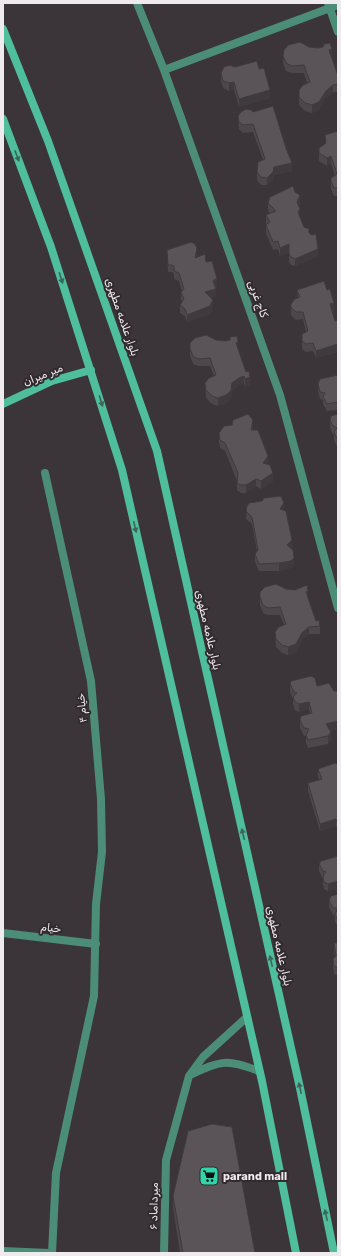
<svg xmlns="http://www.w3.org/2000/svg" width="341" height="1256" font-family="Rubik,'Noto Sans Arabic',sans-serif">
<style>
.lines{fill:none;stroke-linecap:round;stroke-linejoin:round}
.lane{stroke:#4c8d77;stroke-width:8}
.street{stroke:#4c8d77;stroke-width:8}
.secondary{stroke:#4ebe9c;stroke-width:8}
.wall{fill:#4d474c}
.shaded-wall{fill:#3f3a3e}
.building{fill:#5a5358;stroke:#3f3a3e}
.oneway{fill:#3d655b}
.labels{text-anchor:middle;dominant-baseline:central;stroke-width:4;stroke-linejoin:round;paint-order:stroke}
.street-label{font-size:11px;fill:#efeaed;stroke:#312a2f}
.poi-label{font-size:11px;font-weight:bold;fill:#efeaed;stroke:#312a2f;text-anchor:start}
</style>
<rect width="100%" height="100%" fill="#3b3439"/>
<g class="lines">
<path class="lane" d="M190,1075C223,1060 225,1059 259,1071
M164,1253L166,1160L189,1076L203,1057L247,1017"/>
<path class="street" d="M137,3L164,70L280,395L338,608
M328,3L338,32
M164,70L338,5
M45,473L91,681L101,799L102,852L96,904L94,996L56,1173L52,1253
M3,933L96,944
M3,1251L49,1253"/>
<path class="secondary" d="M3,29L48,141L157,451L300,1088L334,1253
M3,119L51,247L122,470L262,1081L296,1253
M3,404L52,381L91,370"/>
</g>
<path class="wall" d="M309,47L332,57L338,76V92H333L326,98L319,110L312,113L305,111L299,105V90L307,83L304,73H292L286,71L283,63L284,50Z
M235,67L259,69L270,98L239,107L234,89L229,91L223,88L221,81V73Z
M246,109L292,171L274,175L273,180L267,185H261L257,180V172L263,160L253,132L243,133L239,129L238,116Z
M338,131V196H334L331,189V181L335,176L331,163L327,166L319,161V148L325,144V135Z
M295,192L300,203L299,206L300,217L304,227L309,233L318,256L295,266L291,265L289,262V252L280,256L278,249L273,250L266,233V225L267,224L266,222V215L270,213L268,211V203Z
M167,250L197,255L196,257L206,262L217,286L215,287L216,296L211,298L213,308L210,314L187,322L185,316L180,313V305L182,302L181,299V292L182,291L179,281L174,279V274L172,272H168Z
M297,290L334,310L332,311L335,321L338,320V352L316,358L313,351L306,352L302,349V334L306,332L303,319L296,320L291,315V304L298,298Z
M216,340L238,350L250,385L245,387L244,384L239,385L232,391L231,398L226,403L218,406L212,404L206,398L205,383L214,376L210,366H198L193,364L190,356V343Z
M338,375V446L336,445L334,440V434L332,433L330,427V420L338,414L337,410L327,411L323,404V400L320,399L318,391V384Z
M253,427V430L268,464H267L273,481L261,489L256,486L246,493H241L237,490V481L225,451L220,448L219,441V433Z
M247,506L284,511L292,548H291L294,565L291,568L279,571H259L255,562V554L257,551L252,524L246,519Z
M286,589L308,599L316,621L320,626V634H309L302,640L296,652L288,655L282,653L276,647L275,632L284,625L280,615H268L263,613L260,605V597Z
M290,684L317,686L334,691L338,693V729L330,731L331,740L328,744L308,748L306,743V736H304L300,728V720L310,714L309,709L299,712L295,710L293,704V699L290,692Z
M338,764V831L336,826L320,831L308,791V783L319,780L318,776V769Z
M338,856V890V889L328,891L324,889L323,884V879L319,871V864Z
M338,894V927L335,922V916L333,915L329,907V900Z
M334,943H338V976L334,974L333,966V959L335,957L334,951Z
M173,1196L255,1253H180L173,1208Z"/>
<path class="shaded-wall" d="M332,49V57L329,50Z
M234,82V89L229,91V83Z
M333,85V92L326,98L319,110L312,113V105L326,91Z
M270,90V98L239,107V99Z
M331,156V163L327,166V158Z
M292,163V171L274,175L273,180L267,185V178L274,167Z
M300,195V203L297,210V202Z
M300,209V216L298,212Z
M289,244V252L280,256V248Z
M318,249V256L295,266V259Z
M217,278V286L213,289V281Z
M216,289V296L205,300V292Z
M213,300V308L210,314L187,322V315Z
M334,303V310L330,312V304Z
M238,342V350L236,343Z
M338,344V352L316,358V351Z
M244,376V384L239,385L232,391L231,398L226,403L218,406V398L232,383L239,378Z
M250,377V385L245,387V379Z
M253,420V427L251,438V430Z
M268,456V464L263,471V463Z
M273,473V481L261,489V481Z
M256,479V486L246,493V485Z
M284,503V511L280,509Z
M292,540V548L287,553V545Z
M294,558V565L291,568L279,571V563Z
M308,591V599L306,592Z
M309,627V634L302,640L296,652L288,655V647L302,633Z
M309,702V709L299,712V704Z
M338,721V729L326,732V724Z
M331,732V740L328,744V736Z
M336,819V826L320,831V824Z
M338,881V889L328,891V884Z"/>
<path class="building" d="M300,42L309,47L318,48L323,47L324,44L330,43L332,49L329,50L338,76V84L333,85L326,91L319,102L312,105L305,103L299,97V90L303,85L310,82L304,65L292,66L286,63L283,56L284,50L288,45Z
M257,61L259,69L264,68L270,90L239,99L234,82L229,83L223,81L221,73L224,67L230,65L235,67Z
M273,106L286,148L292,163L274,167L273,172L267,178L261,177L257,172L258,162L265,159L253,124L243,125L239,122L238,116L241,112L246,109L251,110L253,112Z
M338,131V188H334L331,181V178L337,174L331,156L327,158L319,153V148L326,143L325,135Z
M293,186L295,192L300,195L297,202L300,209L298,212L304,227L309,229V233L312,235L316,234L318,249L295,259L291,257L289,254V244L280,248L278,241L273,242L266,225L270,222L266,215L276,211L268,203L270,197Z
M191,242L195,244L197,248L195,258L205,254L206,262L212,261L217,278L213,281L216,289L205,292L213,300L210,306L187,315L185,309L180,305L184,299L181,292L184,289L179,273L174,271V266L172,265H168L167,250Z
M324,281L327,290L330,289L334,303L330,304L335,321L338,320V344L316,351L313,343L306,344L302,341V334L308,331L303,312H296L291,307V304L295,299L300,297L297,290Z
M206,335L216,340L225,341L230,340V337L237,336L238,342L236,343L246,372L249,371L250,377L245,379L244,376L239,378L232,383L231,391L226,395L218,398L212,396L206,390L205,383L209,378L216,375L210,358L198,359L193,356L190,349V343L195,338Z
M338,375V406L337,402L327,404L323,397L325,393L320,392L318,384L320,379Z
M248,414L253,420L251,430H258L268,456L263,463L270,465L273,473L261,481L256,479L246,485H241L237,483L238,473L225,443L220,440L219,433L224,426L232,425L233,420Z
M338,414V438L336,437L334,432L337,428L332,425L330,420L331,416Z
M281,496L284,503L280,509L286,511L292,540L287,545L293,550L294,558L291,561L279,563L259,564L255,554L258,550L252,517L246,511L247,506L249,503L262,501L264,498Z
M276,584L286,589L295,590L307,585L308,591L306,592L316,621L319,620L320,626L309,627L302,633L296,644L288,647L282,645L276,639L275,632L279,627L286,624L280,607L268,608L263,605L260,597V592L265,587Z
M311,676L315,678L317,686L329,683L334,691H337L338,693V721L326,724L331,732L328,736L308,740L306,735L309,729L304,728L300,720L301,716L312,713L309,702L299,704L295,702L293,697L297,693L294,692L290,684L291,681Z
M335,763L338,764V824L336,819L320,824L308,783L322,779L318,769Z
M338,856V882V881L328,884L324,882L323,876L326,872L323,871L319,864L321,861Z
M338,894V908H333L329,900L331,896Z
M338,908V920L335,914Z
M334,943H338V968L334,966L333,959L336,956Z
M212,1124L232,1127L255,1253H183L173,1196L188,1131Z"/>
<defs><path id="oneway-solid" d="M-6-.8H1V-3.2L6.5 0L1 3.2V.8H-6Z"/></defs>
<g class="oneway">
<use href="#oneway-solid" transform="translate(17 156) rotate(69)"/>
<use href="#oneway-solid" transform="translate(61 278) rotate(72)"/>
<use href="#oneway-solid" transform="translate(101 401) rotate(73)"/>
<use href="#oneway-solid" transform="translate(135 527) rotate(77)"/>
<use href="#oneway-solid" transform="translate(243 834) rotate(-103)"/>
<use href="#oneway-solid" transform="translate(271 961) rotate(-103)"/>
<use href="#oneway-solid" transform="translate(300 1088) rotate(-102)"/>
<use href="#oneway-solid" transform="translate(326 1215) rotate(-102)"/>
</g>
<defs>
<symbol id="supermarket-square" viewBox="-11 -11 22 22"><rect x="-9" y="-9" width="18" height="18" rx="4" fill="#32d4a9" stroke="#312a2f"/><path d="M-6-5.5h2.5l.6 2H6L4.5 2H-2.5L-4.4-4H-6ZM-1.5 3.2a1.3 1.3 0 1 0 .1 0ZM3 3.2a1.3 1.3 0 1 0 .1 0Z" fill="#111"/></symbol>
</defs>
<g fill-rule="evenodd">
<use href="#supermarket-square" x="198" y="1165" width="22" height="22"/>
</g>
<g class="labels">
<g class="street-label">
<text transform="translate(258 299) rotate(70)">کاج غربی</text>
<text transform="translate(122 317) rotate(71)">بلوار علامه مطهری</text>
<text transform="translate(43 375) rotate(-22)">میر میران</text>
<text transform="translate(208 630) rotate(77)">بلوار علامه مطهری</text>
<text transform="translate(82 708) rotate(-95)">خیام ۴</text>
<text transform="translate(51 928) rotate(7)">خیام</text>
<text transform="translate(279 946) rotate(77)">بلوار علامه مطهری</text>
<text transform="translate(154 1206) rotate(-89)">میرداماد ۶</text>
</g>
<g class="poi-label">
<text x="223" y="1176">parand mall</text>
</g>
</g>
<rect width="341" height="1256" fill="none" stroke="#efeaed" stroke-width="8"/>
</svg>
